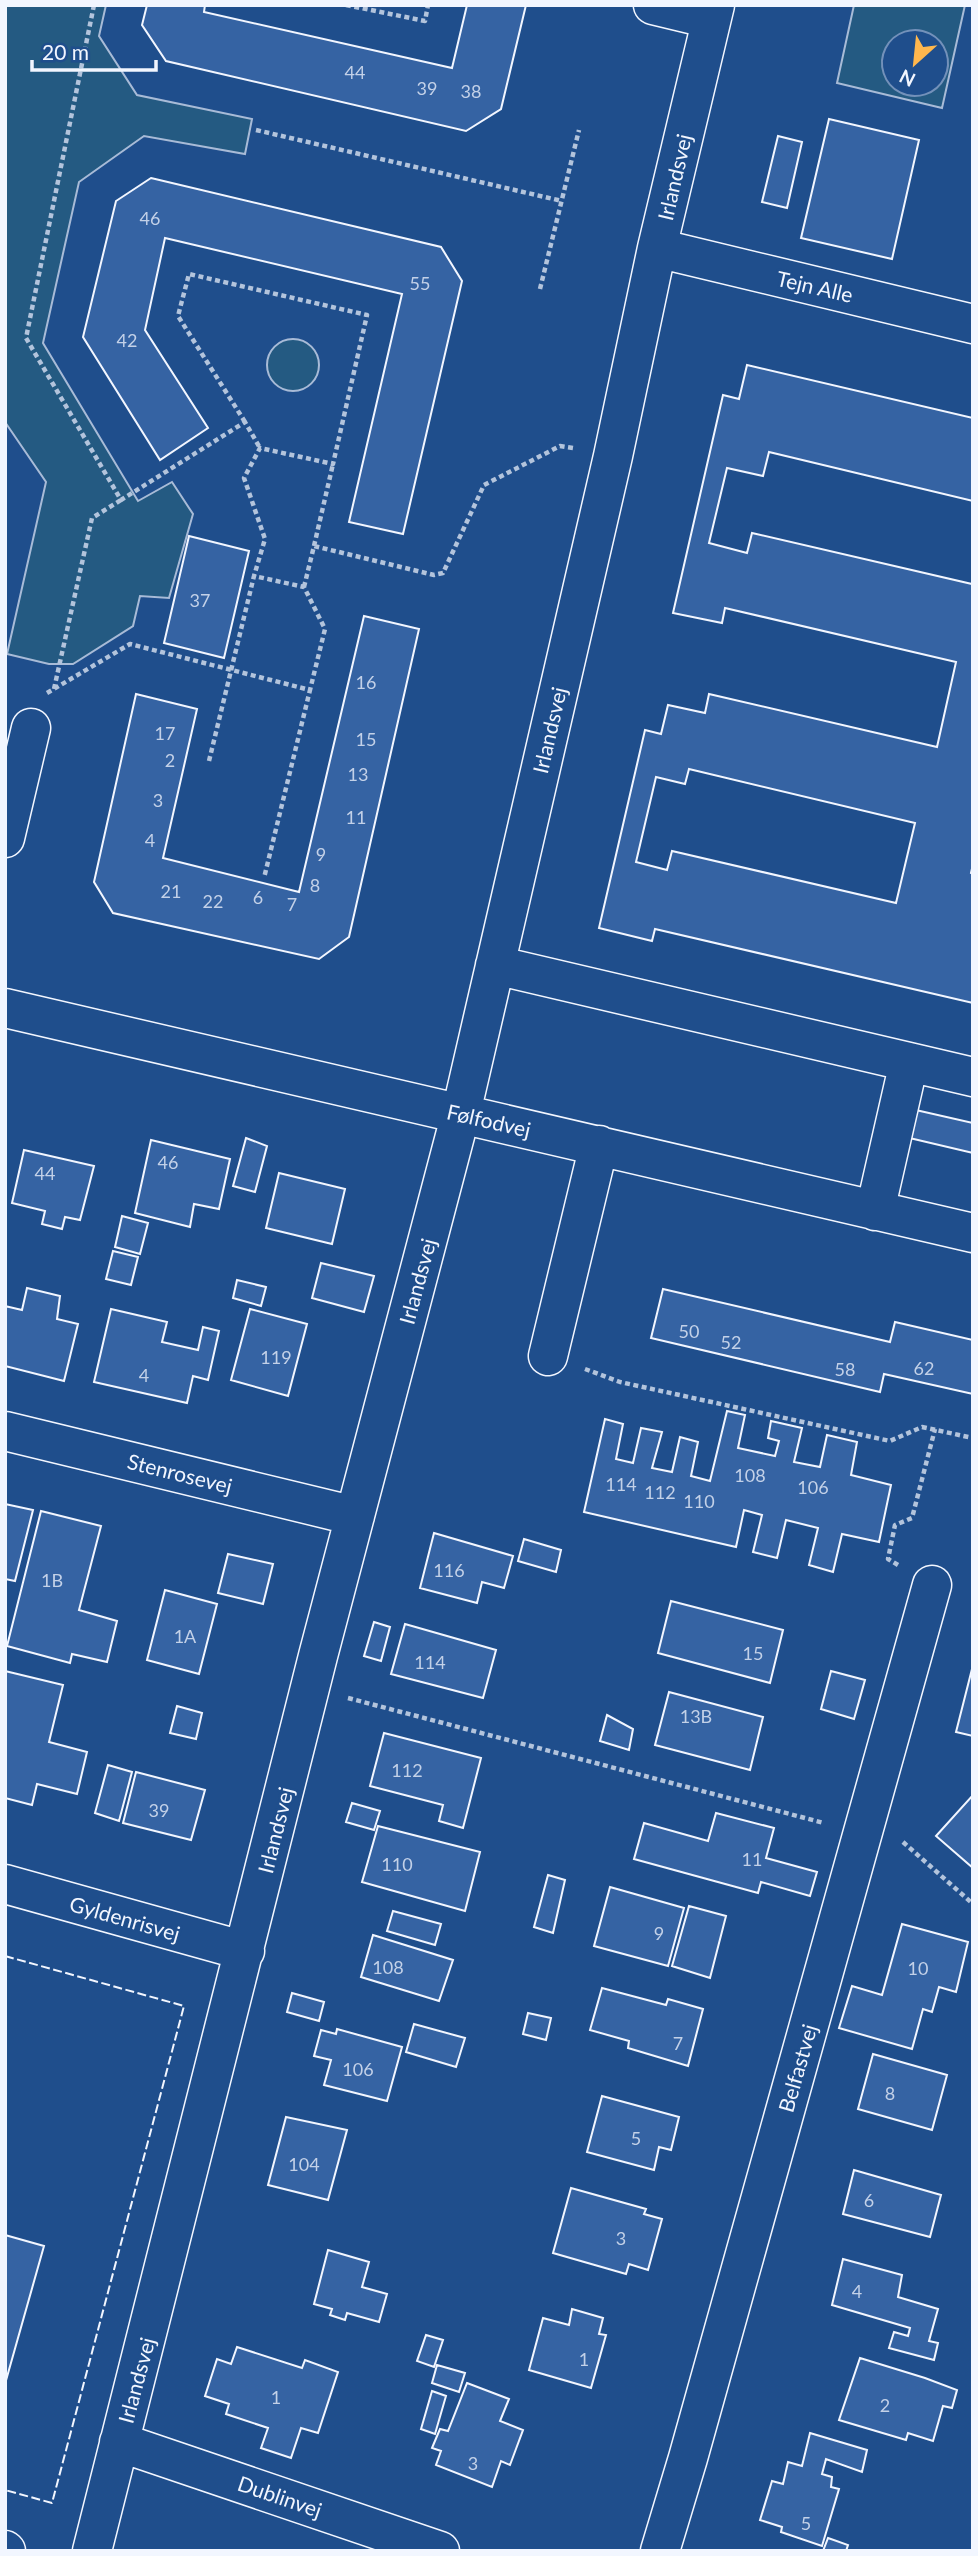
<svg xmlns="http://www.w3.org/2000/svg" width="978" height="2556" font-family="Lato,sans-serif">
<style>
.green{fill:#245a82;stroke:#a8bbd7;stroke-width:2;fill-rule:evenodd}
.building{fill:#3563a3;stroke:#f2f6ff;stroke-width:2;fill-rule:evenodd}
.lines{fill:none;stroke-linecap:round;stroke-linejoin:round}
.minor-casing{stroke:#f2f6ff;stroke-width:41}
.path{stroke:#b3c4dc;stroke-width:4.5;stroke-dasharray:5 3.5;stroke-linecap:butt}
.minor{stroke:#1f4e8c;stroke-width:38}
.fence{stroke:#f2f6ff;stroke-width:2;stroke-dasharray:9 3.5;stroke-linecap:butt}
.labels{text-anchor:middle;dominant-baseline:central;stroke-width:5;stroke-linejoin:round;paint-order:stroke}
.number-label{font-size:18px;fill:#c3d1e8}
.street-label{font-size:21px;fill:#f2f6ff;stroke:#1f4e8c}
</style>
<rect width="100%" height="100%" fill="#1f4e8c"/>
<path class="green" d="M5,5H106L99,36L137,95L252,119L245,154L144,136L79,182L43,343L138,501L172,482L193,514L169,598L140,596L133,626L73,664H49L7,654L46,482L5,422Z
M854,5H965L942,108L837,83ZM894,42H936V84H894Z
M267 365a26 26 0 1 1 52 0a26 26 0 1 1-52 0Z"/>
<path class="building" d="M147,5H205L204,12L452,68L467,5H526L501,109L466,131L166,61L142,25Z
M829,119L919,140L892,259L801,238Z
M778,136L802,142L787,208L762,202Z
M151,178L441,247L462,281L403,534L349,522L402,294L165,238L145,330L208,428L160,460L83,337L116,201Z
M747,365L973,418V501L769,452L763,476L727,468L709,543L747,553L752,533L972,584L973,581V864L971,873L973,874V1003L655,929L652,941L599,928L645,730L661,734L668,705L705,713L709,694L937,747L956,662L725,608L722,623L673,613L723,395L739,399ZM689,769L915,823L896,903L672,851L667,870L636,862L656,777L685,784Z
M189,536L249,551L224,658L164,643Z
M364,616L419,629L349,937L319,959L113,913L94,882L136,694L197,709L163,858L299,892Z
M907,1108L973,1123V1153L901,1136Z
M246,1138L267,1146L255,1192L233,1186Z
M151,1140L230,1159L219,1209L194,1204L190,1227L135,1213Z
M24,1150L94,1166L80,1220L65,1217L62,1229L42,1224L45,1211L12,1203Z
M279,1173L345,1189L332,1244L266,1228Z
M122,1216L148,1223L140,1254L115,1247Z
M113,1251L138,1257L131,1285L106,1279Z
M321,1263L374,1276L364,1312L312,1298Z
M237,1280L266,1287L261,1306L233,1298Z
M27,1288L60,1296L57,1319L78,1324L64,1381L5,1366V1306L22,1310Z
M663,1289L890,1342L895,1322L973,1340V1394L884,1374L880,1392L651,1338Z
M111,1309L167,1322L162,1342L198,1350L203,1327L219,1331L208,1380L193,1376L187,1403L94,1382Z
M250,1309L307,1324L288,1396L231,1380Z
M727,1411L745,1415L738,1448L775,1456L779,1441L768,1438L771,1421L802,1428L794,1462L820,1467L827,1435L857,1442L851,1475L891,1485L879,1542L842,1534L833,1572L809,1565L818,1528L786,1520L777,1558L753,1552L762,1515L744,1510L736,1547L584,1512L605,1419L623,1424L616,1459L633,1463L641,1428L662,1432L652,1468L672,1472L680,1437L698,1442L691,1476L710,1481Z
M5,1504L33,1510L15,1581L5,1579Z
M41,1511L101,1526L79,1610L117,1621L107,1662L72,1654L70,1663L7,1646Z
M434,1533L513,1556L504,1588L482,1582L477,1603L420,1588Z
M524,1539L561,1550L556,1572L518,1561Z
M228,1554L273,1564L263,1604L218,1593Z
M165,1590L217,1604L199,1674L147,1660Z
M671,1601L783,1630L770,1683L658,1653Z
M374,1622L390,1627L381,1661L364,1656Z
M405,1624L496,1650L483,1698L391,1674Z
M973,1665V1736L956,1732Z
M5,1671L63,1685L49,1742L87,1752L77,1794L37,1784L32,1805L5,1798Z
M831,1671L865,1680L854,1719L821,1709Z
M669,1692L763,1717L750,1770L655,1745Z
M177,1706L202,1713L196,1739L170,1733Z
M607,1715L633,1729L629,1750L600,1741Z
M384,1733L481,1758L463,1828L439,1821L443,1805L370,1786Z
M108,1765L132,1772L119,1821L95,1813Z
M136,1772L205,1790L191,1840L123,1823Z
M973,1795V1868L936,1836Z
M352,1803L380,1811L374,1830L346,1822Z
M716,1813L774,1828L766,1858L817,1872L810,1896L761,1882L758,1893L634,1859L644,1823L708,1841Z
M378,1826L480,1852L465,1911L362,1882Z
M548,1875L565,1880L553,1933L534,1927Z
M610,1887L684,1908L668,1966L594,1946Z
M689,1906L726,1916L710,1978L672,1966Z
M393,1911L441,1924L435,1945L387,1931Z
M902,1924L968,1942L956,1992L939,1987L932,2012L923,2009L912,2049L839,2028L852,1986L882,1995Z
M373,1935L453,1960L439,2001L361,1977Z
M602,1988L666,2005L668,1999L703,2009L688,2066L628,2048L629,2041L590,2030Z
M292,1993L324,2002L319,2021L287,2012Z
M528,2013L551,2018L546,2040L523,2034Z
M414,2024L465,2038L456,2067L406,2052Z
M337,2029L402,2047L387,2101L324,2085L331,2060L314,2056L321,2030L336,2034Z
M873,2054L947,2075L932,2130L858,2109Z
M602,2096L679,2117L671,2150L659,2147L654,2170L587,2152Z
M286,2117L347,2130L328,2200L268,2185Z
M854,2170L941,2195L930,2237L843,2214Z
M571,2188L646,2209L644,2214L662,2219L648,2270L629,2264L626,2274L553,2253Z
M5,2235L44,2246L5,2384Z
M328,2250L369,2262L362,2287L387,2294L379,2322L347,2313L345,2320L330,2315L332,2309L314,2304Z
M843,2259L902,2275L898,2297L938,2309L929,2341L938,2343L934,2360L889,2348L894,2332L908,2336L910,2328L832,2305Z
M572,2309L603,2318L599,2334L606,2335L591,2388L529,2370L543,2318L569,2325Z
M426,2335L443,2340L434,2367L417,2361Z
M237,2347L302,2368L305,2360L338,2372L318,2433L301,2428L291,2458L261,2448L268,2428L226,2414L229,2404L205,2396L217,2359L231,2364Z
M860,2358L925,2378L957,2390L952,2408L943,2406L933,2441L908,2433L906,2440L839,2420Z
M437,2365L465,2373L459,2392L432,2383Z
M467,2383L509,2399L500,2421L523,2430L510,2465L501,2461L492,2487L436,2465L441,2451L432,2448L440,2429L448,2431Z
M432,2391L446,2396L435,2434L421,2429Z
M810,2433L867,2450L862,2472L826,2459L822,2474L832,2477L831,2487L839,2489L822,2546L781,2532L782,2527L760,2520L772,2481L783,2484L788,2462L802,2466Z
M828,2538L848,2545L846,2551H823Z"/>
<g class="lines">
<defs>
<path id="minor" d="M653,5L711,19
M657,248L973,324
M5,838L31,728
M495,965L973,1077
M5,1008L973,1233
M875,1211L909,1062
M548,1356L599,1145
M5,1431L355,1516
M5,1884L245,1951
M119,2442L440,2551
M5,2550L6,2551
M92,2551L318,1656L461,1113L613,456L657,248L715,5
M660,2551L688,2458L932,1585"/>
</defs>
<use href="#minor" class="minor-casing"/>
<path class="path" d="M94,5L26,338L121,500L245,422L260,448
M346,5L425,21L428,5
M256,130L562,201
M540,289L579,130
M245,422L178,316L189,274L367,315L333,464L260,448L244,478L265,539L254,576
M314,546L333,464
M304,587L314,546L434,575L443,573L484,485L560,446L573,448
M54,689L92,518L121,500
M47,693L130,644L310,690L264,878
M209,761L254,576L304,587L325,629L310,690
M585,1369L620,1382L890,1441L922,1427L973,1438
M898,1565L888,1559L895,1525L912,1518L935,1429
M348,1698L824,1823
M903,1842L973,1904"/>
<use href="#minor" class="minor"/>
<path class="fence" d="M5,1956L184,2006L52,2503L5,2490"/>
</g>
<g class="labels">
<g class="number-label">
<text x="355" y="72">44</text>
<text x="427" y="88">39</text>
<text x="471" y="91">38</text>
<text x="150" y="218">46</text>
<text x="420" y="283">55</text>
<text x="127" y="340">42</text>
<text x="200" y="600">37</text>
<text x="366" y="682">16</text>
<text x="165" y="733">17</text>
<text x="366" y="739">15</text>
<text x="170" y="760">2</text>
<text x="358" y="774">13</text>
<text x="158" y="800">3</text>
<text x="356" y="817">11</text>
<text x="150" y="840">4</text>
<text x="321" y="854">9</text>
<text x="315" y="885">8</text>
<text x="171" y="891">21</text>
<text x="258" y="897">6</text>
<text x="213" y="901">22</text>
<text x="292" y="904">7</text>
<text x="168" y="1162">46</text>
<text x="45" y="1173">44</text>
<text x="689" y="1331">50</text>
<text x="731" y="1342">52</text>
<text x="276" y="1357">119</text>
<text x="924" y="1368">62</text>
<text x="845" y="1369">58</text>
<text x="144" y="1375">4</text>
<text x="750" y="1475">108</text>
<text x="621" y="1484">114</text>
<text x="813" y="1487">106</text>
<text x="660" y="1492">112</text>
<text x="699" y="1501">110</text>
<text x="449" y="1570">116</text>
<text x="52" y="1580">1B</text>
<text x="185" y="1636">1A</text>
<text x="753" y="1653">15</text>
<text x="430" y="1662">114</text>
<text x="696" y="1716">13B</text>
<text x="407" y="1770">112</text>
<text x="159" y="1810">39</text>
<text x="752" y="1859">11</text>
<text x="397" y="1864">110</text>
<text x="659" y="1933">9</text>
<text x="388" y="1967">108</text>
<text x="918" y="1968">10</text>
<text x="678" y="2043">7</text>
<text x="358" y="2069">106</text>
<text x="890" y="2093">8</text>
<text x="636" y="2138">5</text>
<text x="304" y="2164">104</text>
<text x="869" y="2200">6</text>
<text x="621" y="2238">3</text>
<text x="857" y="2291">4</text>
<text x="584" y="2359">1</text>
<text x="276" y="2397">1</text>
<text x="885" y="2405">2</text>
<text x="473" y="2463">3</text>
<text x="806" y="2523">5</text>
</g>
<g class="street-label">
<text transform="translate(674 177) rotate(-77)">Irlandsvej</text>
<text transform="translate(815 286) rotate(13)">Tejn Alle</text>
<text transform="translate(549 730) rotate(-77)">Irlandsvej</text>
<text transform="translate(489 1120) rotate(13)">Følfodvej</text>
<text transform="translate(417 1281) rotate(-75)">Irlandsvej</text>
<text transform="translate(180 1473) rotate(14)">Stenrosevej</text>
<text transform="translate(275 1830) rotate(-76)">Irlandsvej</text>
<text transform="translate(125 1918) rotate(16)">Gyldenrisvej</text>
<text transform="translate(797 2068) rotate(-74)">Belfastvej</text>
<text transform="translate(136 2380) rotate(-75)">Irlandsvej</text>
<text transform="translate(280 2496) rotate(19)">Dublinvej</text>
</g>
</g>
<rect width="978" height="2556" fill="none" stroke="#f2f6ff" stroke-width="14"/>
<g transform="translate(915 63) rotate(207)"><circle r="33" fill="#1f4e8c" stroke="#7391ba" stroke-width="2"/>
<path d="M0-5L12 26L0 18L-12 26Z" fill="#ffb74d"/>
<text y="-10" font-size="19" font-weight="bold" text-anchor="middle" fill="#f2f6ff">N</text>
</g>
<path d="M32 60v10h124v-10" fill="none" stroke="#f2f6ff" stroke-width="3.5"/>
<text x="42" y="60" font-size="21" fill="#f2f6ff" stroke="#1f4e8c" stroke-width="5" paint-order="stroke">20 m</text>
</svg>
